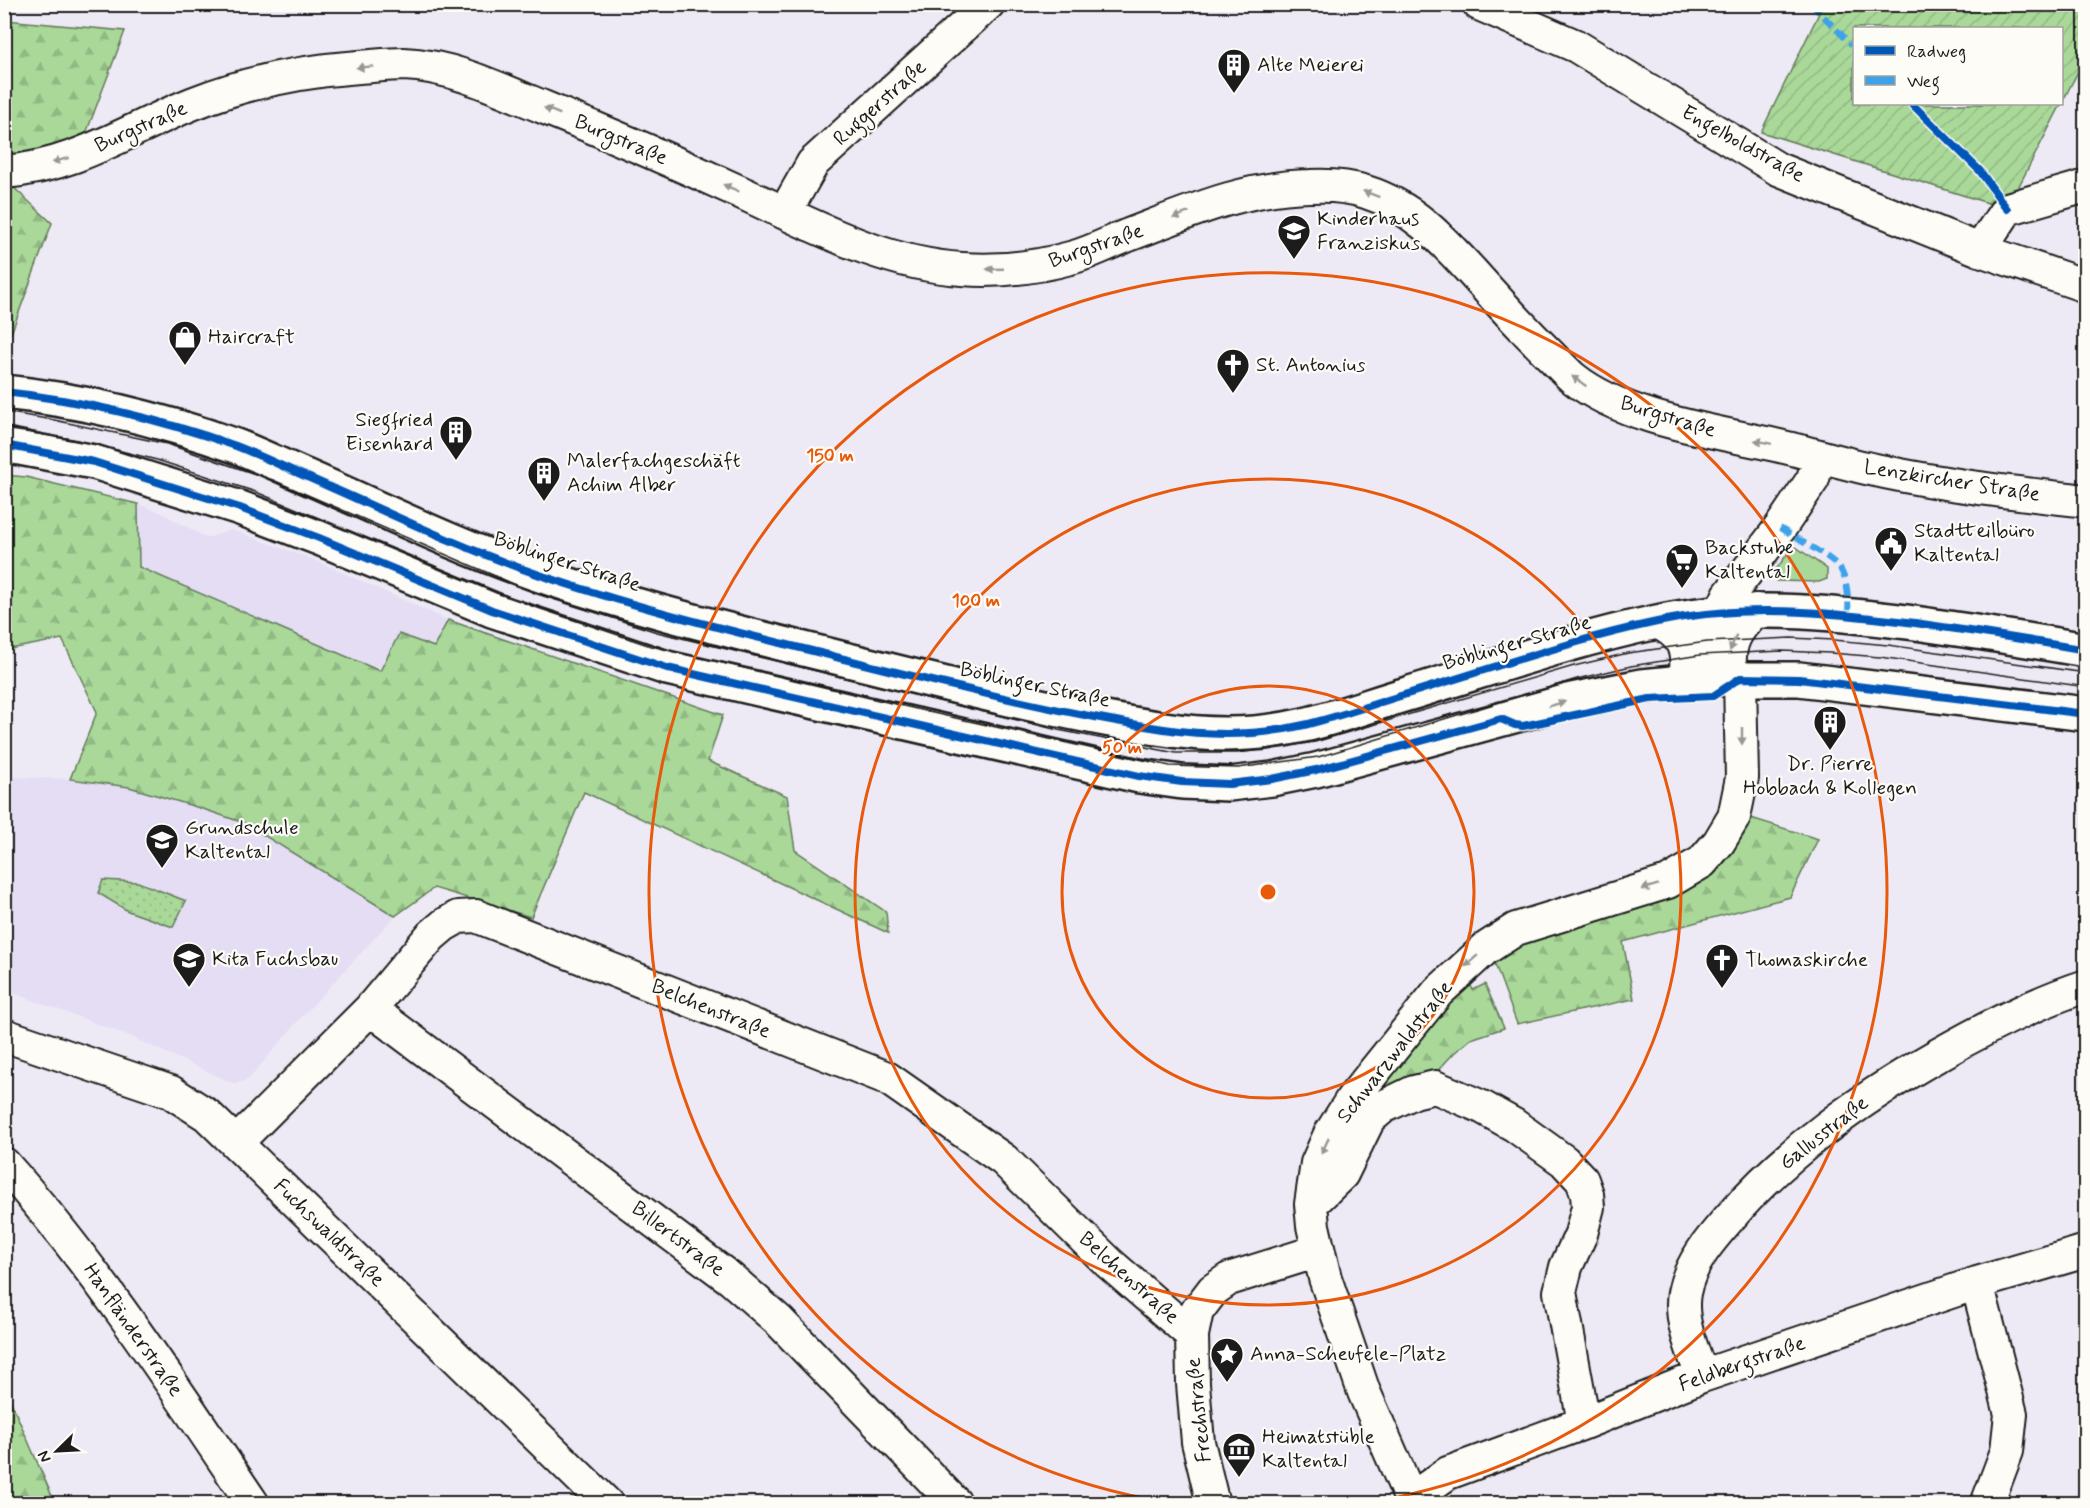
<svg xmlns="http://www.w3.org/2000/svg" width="2090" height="1508" font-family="Mynerve,sans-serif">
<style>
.built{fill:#e4ddf4}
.grass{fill:#a9d899;stroke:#627a5a;stroke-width:1.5}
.forest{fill:url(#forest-firs);stroke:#627a5a;stroke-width:1.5}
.park{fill:url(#park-dots);stroke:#627a5a;stroke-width:1.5}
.garden{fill:url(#garden-furrows);stroke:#627a5a;stroke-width:1.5;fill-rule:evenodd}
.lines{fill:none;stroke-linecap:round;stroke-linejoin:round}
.minor-casing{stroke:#1c1c1c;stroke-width:36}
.secondary-casing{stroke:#1c1c1c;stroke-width:38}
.minor{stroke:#fdfcf7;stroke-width:32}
.secondary{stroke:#fdfcf7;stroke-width:33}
.tram{stroke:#1c1c1c;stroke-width:1.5}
.quiet{stroke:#3da2ea;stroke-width:6;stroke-dasharray:12 6;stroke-linecap:butt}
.cycleway-casing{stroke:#fdfcf7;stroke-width:11}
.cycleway{stroke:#0057b8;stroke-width:8}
.oneway{fill:#989794}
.ring{fill:none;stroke:#e8590c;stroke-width:3}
.labels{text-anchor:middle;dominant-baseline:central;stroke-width:4.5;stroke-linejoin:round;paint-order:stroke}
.poi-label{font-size:21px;fill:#1c1c1c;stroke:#fdfcf7;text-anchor:start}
.street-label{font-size:21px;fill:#1c1c1c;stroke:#fdfcf7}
.centre{fill:#e8590c;stroke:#fdfcf7;stroke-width:3}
.ring-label{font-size:18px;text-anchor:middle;font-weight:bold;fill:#e8590c;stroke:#fdfcf7;stroke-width:4.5;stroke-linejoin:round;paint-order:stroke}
</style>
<defs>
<pattern id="forest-firs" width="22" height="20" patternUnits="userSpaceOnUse" patternTransform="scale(1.5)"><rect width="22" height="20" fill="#a9d899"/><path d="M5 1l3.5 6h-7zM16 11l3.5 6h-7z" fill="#91b983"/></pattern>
<pattern id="park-dots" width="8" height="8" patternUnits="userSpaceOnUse" patternTransform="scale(1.5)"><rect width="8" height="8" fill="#a9d899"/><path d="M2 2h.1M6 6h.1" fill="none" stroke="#91b983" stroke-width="1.8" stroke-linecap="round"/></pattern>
<pattern id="garden-furrows" width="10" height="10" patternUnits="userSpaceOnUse" patternTransform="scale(1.5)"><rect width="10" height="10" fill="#a9d899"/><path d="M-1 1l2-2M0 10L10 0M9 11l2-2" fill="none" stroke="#91b983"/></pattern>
</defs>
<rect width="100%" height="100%" fill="#eeeaf5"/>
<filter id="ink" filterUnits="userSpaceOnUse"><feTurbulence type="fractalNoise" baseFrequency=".0167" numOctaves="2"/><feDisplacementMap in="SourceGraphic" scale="12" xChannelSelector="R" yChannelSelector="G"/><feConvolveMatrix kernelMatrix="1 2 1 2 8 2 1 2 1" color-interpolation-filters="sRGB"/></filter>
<g filter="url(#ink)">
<path class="built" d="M138,504L160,512L207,538L232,530L312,559L448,620L434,647L399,634L381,671L139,567Z
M4,777L70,779L129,787L203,809L244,823L395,916L298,1021L249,1079L235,1084L127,1035L5,990Z"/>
<path class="grass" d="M1796,547L1827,569V579L1819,582L1776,581L1772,575L1791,549Z"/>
<path class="forest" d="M5,20L125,31L82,144L12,186L52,223L5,350Z
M4,475L26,477L138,504L139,567L380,671L399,634L434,647L448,620L723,715L708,761L787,796L795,850L886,912L888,933L584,792L531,917L434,888L395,916L244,823L203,809L129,787L70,779L97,712L62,639L5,650Z
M1748,817L1818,839L1790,897L1623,942L1634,999L1517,1024L1492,956L1523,944L1675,897L1711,872Z
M1468,980L1473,990L1485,984L1504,1028L1471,1039L1454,1053L1431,1078L1369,1099Z
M4,1388H5L55,1503H5Z"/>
<path class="park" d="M103,880L138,882L186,901L173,927L128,911L98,893Z"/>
<path class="garden" d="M1823,5H2085V58L2007,209L1761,132ZM1854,28H2062V104H1854Z"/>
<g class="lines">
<defs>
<path id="minor" d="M1479,4L1576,46L1778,169L1980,250L2086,286
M4,172C77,166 129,129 194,103C247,82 302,71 359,67C374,66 389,64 404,64C453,66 499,89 543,107C610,134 675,162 740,192C812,225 882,264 962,269C1000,272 1038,267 1074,257C1092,252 1109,243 1126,236C1187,213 1244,187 1310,186C1329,185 1347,186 1366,192C1411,206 1441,238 1472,272C1497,300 1523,328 1549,354C1557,362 1565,371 1573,378C1624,419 1713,431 1775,445C1812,453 1848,465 1885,472C1951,486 2018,493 2086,501
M785,212L813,163L988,4
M1980,250L2007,209L2086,186
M1657,622C1682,634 1688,646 1686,674
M1674,683L1686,674L1700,655L1729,595L1780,528L1813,479L1819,456
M370,1009L731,1279L779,1321L956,1504
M4,1035L171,1092L207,1115L607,1504
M236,1143L370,1009L431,936L444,925L458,917L476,916L887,1078L1004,1160L1109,1263L1192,1335
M4,1164C98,1269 174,1387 253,1504
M1311,1204L1342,1174L1369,1119L1383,1107L1414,1092L1435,1087L1482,1107L1514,1125L1564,1161L1582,1180L1587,1194L1588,1207L1581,1234L1566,1267L1560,1292L1584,1423
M1977,1283L2011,1414L2007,1451L1987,1504
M1702,1376C1693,1351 1679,1320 1684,1293C1690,1262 1711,1239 1731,1216C1789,1149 1861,1099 1938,1055C1985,1028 2034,1003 2086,986
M1213,1504L1198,1442L1193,1384L1192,1335L1197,1311L1213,1290L1229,1279L1318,1251
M1411,1504L1428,1487L1448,1473L1584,1423L1702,1376L1977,1283L2086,1251
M1413,1504L1364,1392L1325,1278L1313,1226L1311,1204L1317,1163L1330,1134L1352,1099L1438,992L1485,949L1516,929L1668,882L1702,862L1719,842L1734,817L1742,778L1740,678L1730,668C1728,641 1737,629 1756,610"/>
<path id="secondary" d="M4,392C82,400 162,420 236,446C259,455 282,466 305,476C381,509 456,546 534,573C632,607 736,632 836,657C945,684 1053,712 1164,729C1210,736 1258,736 1304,725C1338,717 1373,704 1407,694C1490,669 1572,640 1657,622C1743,603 1828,612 1915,623C1972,631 2029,640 2086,650
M4,445L94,462L240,508L319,538L492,610L667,668L1139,776L1182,782L1229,784L1272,779L1316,770L1572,700L1642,686L1714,679H1799L2086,714"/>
</defs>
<use href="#minor" class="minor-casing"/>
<use href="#secondary" class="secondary-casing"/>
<use href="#minor" class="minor"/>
<use href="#secondary" class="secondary"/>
<path class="tram" d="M4,412L54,420L167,444L273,480L537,594L657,632L1058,730L1176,753H1238L1315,742L1574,666L1628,653L1707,642L1791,638L1834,640L1888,645L2086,673
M4,429L73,439L157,460L256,492L532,606L651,646L933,713L1170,766L1238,768L1318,757L1577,679L1631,666L1700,655L1782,651L1830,653L1880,657L2086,687"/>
<path class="quiet" d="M1811,4L1854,47
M1780,528C1796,539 1823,552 1836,564C1848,575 1849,600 1848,614"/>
<defs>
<path id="cycleway" d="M1912,104L1980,171L2007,209
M4,392C82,400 162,420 236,446C259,455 282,466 305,476C381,509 456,546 534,573C632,607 736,632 836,657C945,684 1053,712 1164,729C1210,736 1258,736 1304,725C1338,717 1373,704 1407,694C1490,669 1572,640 1657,622C1743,603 1828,612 1915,623C1972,631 2029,640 2086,650
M4,445L94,462L240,508L319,538L492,610L667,668L1139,776L1182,782L1229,784L1272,779L1316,770L1501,719L1515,725L1523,726L1650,699L1713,696L1740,678L1799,679L2086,714"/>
</defs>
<use href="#cycleway" class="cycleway-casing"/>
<use href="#cycleway" class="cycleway"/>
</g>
<defs><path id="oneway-solid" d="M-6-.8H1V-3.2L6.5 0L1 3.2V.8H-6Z" transform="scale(1.5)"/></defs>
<g class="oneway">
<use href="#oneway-solid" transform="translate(365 67) rotate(176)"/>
<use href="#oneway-solid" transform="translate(552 111) rotate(-158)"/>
<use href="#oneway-solid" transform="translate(61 160) rotate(164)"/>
<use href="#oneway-solid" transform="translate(731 188) rotate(-156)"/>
<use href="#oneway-solid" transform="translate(1371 194) rotate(-159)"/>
<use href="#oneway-solid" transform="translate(1181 215) rotate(159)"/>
<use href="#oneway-solid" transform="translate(995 269) rotate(178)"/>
<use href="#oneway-solid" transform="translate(1579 381) rotate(-145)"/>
<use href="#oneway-solid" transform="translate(1763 442) rotate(-168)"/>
<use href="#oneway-solid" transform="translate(1733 643) rotate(112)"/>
<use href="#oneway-solid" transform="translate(1557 704) rotate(-16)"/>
<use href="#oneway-solid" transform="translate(1742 736) rotate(90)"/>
<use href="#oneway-solid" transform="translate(1650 887) rotate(163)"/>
<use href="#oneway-solid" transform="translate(1471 961) rotate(139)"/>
<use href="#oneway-solid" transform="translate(1325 1146) rotate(115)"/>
</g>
</g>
<g class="ring">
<circle cx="1268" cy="892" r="206"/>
<circle cx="1268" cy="892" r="413"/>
<path d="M1171 1503A619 619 0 1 1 1365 1503"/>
</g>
<defs>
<symbol id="building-pin" viewBox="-11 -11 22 30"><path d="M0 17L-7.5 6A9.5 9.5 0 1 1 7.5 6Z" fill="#1c1c1c" stroke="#fdfcf7"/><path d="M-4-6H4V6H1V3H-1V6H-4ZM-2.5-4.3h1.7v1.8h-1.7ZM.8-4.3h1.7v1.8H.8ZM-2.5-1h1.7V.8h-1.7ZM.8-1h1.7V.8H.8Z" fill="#fff"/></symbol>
<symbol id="school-pin" viewBox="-11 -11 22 30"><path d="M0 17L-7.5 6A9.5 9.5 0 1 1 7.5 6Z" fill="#1c1c1c" stroke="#fdfcf7"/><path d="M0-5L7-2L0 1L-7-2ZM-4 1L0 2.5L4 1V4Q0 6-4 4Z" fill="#fff"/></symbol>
<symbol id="shop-pin" viewBox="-11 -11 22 30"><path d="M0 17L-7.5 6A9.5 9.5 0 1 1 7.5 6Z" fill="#1c1c1c" stroke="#fdfcf7"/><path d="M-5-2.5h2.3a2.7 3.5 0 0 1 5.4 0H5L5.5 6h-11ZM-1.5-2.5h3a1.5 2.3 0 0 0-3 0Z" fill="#fff"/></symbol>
<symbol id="church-pin" viewBox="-11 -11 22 30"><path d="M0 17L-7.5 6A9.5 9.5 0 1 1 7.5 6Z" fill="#1c1c1c" stroke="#fdfcf7"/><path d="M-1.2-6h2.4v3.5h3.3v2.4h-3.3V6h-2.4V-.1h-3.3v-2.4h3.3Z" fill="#fff"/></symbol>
<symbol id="civic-pin" viewBox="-11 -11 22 30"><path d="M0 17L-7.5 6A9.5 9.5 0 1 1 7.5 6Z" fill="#1c1c1c" stroke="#fdfcf7"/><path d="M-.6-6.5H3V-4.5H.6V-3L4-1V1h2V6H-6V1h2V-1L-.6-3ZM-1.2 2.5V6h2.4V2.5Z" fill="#fff"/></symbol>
<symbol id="supermarket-pin" viewBox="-11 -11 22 30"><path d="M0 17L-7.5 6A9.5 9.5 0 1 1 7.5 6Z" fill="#1c1c1c" stroke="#fdfcf7"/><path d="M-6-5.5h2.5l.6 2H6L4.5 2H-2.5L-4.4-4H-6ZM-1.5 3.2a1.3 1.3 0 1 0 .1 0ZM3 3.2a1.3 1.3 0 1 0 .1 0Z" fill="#fff"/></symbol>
<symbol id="sight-pin" viewBox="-11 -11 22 30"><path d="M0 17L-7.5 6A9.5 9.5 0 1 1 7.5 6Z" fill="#1c1c1c" stroke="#fdfcf7"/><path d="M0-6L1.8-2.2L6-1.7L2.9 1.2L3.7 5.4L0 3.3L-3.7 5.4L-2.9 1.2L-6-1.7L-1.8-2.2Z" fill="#fff"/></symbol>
<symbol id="museum-pin" viewBox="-11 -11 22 30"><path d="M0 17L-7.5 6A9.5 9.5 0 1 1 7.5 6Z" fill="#1c1c1c" stroke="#fdfcf7"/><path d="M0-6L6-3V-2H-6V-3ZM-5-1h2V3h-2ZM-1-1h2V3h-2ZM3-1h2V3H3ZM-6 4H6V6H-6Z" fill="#fff"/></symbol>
</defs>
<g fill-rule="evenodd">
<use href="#building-pin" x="1215" y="46" width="38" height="52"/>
<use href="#school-pin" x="1275" y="212" width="38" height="52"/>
<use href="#shop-pin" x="166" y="318" width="38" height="52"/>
<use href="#church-pin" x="1214" y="346" width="38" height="52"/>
<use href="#building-pin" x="437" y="413" width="38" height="52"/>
<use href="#building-pin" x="525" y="454" width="38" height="52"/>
<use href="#civic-pin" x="1872" y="524" width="38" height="52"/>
<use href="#supermarket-pin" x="1663" y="541" width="38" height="52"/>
<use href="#building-pin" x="1811" y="703" width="38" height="52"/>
<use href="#school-pin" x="143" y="821" width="38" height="52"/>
<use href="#school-pin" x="170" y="940" width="38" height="52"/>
<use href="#church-pin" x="1703" y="941" width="38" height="52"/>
<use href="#sight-pin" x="1208" y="1335" width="38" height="52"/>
<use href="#museum-pin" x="1220" y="1430" width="38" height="52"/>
</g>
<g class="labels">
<g class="poi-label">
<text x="1257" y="65">Alte Meierei</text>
<text x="1317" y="219">Kinderhaus<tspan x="1317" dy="24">Franziskus</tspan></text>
<text x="208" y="337">Haircraft</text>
<text x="1256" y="365">St. Antonius</text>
<text x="433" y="420" text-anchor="end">Siegfried<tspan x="433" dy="24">Eisenhard</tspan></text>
<text x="567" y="461">Malerfachgeschäft<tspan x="567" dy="24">Achim Alber</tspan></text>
<text x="1914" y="531">Stadtteilbüro<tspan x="1914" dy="24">Kaltental</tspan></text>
<text x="1705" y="548">Backstube<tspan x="1705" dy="24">Kaltental</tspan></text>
<text x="1830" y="764" text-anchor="middle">Dr. Pierre<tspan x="1830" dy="24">Hobbach &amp; Kollegen</tspan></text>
<text x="185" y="828">Grundschule<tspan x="185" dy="24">Kaltental</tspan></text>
<text x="212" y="959">Kita Fuchsbau</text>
<text x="1745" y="960">Thomaskirche</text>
<text x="1250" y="1354">Anna-Scheufele-Platz</text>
<text x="1262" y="1437">Heimatstüble<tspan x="1262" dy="24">Kaltental</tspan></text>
</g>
<g class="street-label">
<text transform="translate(880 103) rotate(-42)">Ruggerstraße</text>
<text transform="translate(141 127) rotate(-24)">Burgstraße</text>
<text transform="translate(621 140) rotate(23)">Burgstraße</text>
<text transform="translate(1743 144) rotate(29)">Engelboldstraße</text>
<text transform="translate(1096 246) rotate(-19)">Burgstraße</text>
<text transform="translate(1668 417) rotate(17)">Burgstraße</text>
<text transform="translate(1952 481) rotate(9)">Lenzkircher Straße</text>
<text transform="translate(567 562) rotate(18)">Böblinger Straße</text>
<text transform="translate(1517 643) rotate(-16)">Böblinger Straße</text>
<text transform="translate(1035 685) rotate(12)">Böblinger Straße</text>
<text transform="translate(711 1009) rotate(22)">Belchenstraße</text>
<text transform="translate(1395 1052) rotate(-52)">Schwarzwaldstraße</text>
<text transform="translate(1824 1133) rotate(-38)">Gallusstraße</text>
<text transform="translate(329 1233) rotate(44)">Fuchswaldstraße</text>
<text transform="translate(678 1239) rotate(37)">Billertstraße</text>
<text transform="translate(1129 1278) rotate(42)">Belchenstraße</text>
<text transform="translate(133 1330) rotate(55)">Hanfländerstraße</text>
<text transform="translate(1742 1364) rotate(-19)">Feldbergstraße</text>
<text transform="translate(1199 1410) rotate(-96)">Frechstraße</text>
</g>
</g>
<circle cx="1268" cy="892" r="9" class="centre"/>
<g class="ring-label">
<text x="830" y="461">150 m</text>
<text x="976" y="606">100 m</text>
<text x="1122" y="753">50 m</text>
</g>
<rect width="2090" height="1508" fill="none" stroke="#fdfcf7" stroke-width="24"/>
<rect x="12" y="12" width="2066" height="1484" fill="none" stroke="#1c1c1c" stroke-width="2" filter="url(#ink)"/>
<rect x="1853" y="27" width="210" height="78" fill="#fdfcf7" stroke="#a3a29f" stroke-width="1.5"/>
<rect x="1865" y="46" width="30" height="9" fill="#0057b8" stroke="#a3a29f" stroke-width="1.5"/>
<text x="1907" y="57" font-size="18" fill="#1c1c1c">Radweg</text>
<rect x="1865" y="76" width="30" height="9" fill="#3da2ea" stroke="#a3a29f" stroke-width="1.5"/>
<text x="1907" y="87" font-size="18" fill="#1c1c1c">Weg</text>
<g transform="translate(57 1451) rotate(246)" stroke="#fdfcf7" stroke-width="4.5" paint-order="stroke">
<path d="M0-4.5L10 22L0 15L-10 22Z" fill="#1c1c1c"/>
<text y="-9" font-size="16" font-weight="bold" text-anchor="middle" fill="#1c1c1c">N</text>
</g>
</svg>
